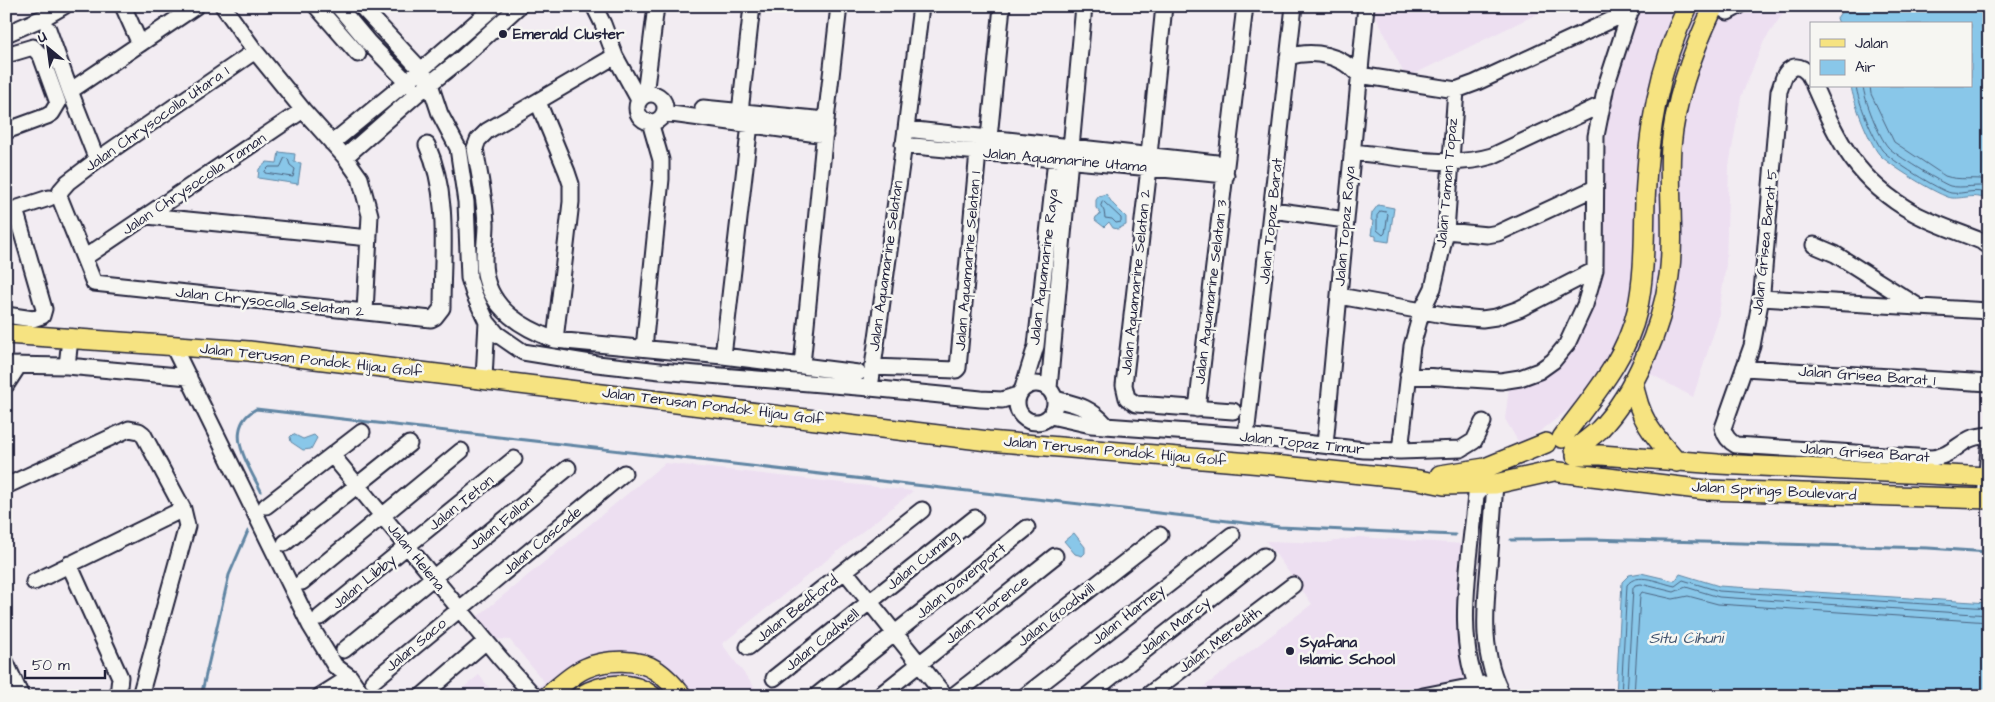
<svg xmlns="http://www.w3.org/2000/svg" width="1995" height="702" font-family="'Architects Daughter',sans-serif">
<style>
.built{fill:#eddff1}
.water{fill:#89c7e9;stroke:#6085a3}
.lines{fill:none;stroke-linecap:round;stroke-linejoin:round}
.shore{stroke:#4b6481;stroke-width:1}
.stream{stroke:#6085a3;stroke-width:3}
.minor-casing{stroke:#22223b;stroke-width:19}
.major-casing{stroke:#22223b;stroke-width:22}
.minor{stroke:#f6f6f2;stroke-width:15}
.major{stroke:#f6e381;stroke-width:19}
.poi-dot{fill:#22223b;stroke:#f6f6f2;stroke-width:2}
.labels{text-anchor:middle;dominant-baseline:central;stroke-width:5;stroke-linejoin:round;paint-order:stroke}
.poi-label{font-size:15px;font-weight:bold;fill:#22223b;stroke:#f6f6f2;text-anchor:start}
.street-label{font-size:15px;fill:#22223b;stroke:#f6f6f2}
.water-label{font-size:16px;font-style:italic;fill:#41546f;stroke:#f6f6f2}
</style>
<rect width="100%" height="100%" fill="#f2ecf2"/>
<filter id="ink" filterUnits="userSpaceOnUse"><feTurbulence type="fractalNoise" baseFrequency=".02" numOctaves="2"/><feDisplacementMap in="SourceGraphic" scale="10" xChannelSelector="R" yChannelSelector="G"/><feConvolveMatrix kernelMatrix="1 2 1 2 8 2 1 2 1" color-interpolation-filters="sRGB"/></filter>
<g filter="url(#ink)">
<path class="built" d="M1371,6H1553L1406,78Z
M1640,6H1788L1764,41L1741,97L1729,166L1726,264L1718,320L1693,397L1614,354L1579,401L1538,433L1519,443L1505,419L1509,388L1549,373L1571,353L1594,307L1603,256V167L1610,103L1628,36Z
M665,463L913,491L722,644L761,696H528L544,682L510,640L495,639L477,617Z
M1359,537L1463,544L1457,630L1462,670L1474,696H1362L1358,691L1353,696H1192L1312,604L1266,541L1325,543Z
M479,675L496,696H453Z"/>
<path class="water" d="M1845,6H1989V202C1978,192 1964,199 1952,198C1940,197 1886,163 1879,154C1869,142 1853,101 1851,86H1971V24H1839L1837,18Z
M279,152L295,154L294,162L301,163L298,184L258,178L259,169L267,162L277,163Z
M1106,194L1113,204L1126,217V225L1118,229L1113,228L1109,222L1104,227L1095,220L1096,217L1101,214L1096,208V200L1099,196Z
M1378,205L1394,208L1389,242L1376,240V236L1371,235L1373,221L1371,220L1372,213Z
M293,434L303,439L314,435L317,438L311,449L303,450L291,442L290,437Z
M1074,533L1085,547V553L1082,556L1075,554L1064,541Z
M1641,573L1675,581L1680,574L1719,586L1989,603V696H1616L1622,582L1629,575Z"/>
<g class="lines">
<path class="shore" d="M1856,86C1858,102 1873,137 1882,150C1889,159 1940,191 1951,193C1963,195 1977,187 1989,195
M1863,86C1864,99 1879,137 1888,147C1894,154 1941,183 1950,186C1962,189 1976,184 1989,187
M1870,86L1871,94L1894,142L1945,176C1959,181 1974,177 1989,180
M285,158L288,159L290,165L295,169L293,177L265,173V171L269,167H280Z
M1103,201L1121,218V222L1116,223L1112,219L1105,218L1104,211L1101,206Z
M1381,211L1386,212L1388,214L1385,233L1383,235L1377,230V216Z
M1621,696L1627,585C1637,571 1660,583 1675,586L1683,580L1719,591L1989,608
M1627,696L1633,588L1635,585L1641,584L1674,592L1686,587L1719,597L1989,615
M1634,696L1640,595L1642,592L1673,599L1688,596L1718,604L1989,622"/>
<path class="stream" d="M261,491C248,465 222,428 256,409L1280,527L1455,535
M1511,540L1590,539L1928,548L1989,552
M201,696L229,575L248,531"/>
<defs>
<path id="minor" d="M123,6L140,44
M223,6L255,51L303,110L345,157L360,178L370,215L365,312
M316,6L358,54
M338,6L369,43L412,87
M361,6L421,70L430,84L440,114L458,148L466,202L469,278L474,294L487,322L497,334L523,352L597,364L660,371L870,388L981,399L1002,400L1018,395
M594,6L603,24L615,56L639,100
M1718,6L1728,12L1739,6
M48,29L70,91L97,160
M6,34L45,17L64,6
M255,51L97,160L68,182L61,190L59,196L94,283L431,319L435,317L442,308C442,254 450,196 427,145
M6,55L33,47L41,56L58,103L52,113L47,116L6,131
M615,56L487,131L478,140L475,148C479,173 485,199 486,224C486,240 482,257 485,273C491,310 523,328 555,340L723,356L858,373
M1288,57C1314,49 1341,55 1359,75L1456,90L1475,83L1631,11
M1811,79C1808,71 1798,62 1789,70C1783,74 1782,85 1779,91L1762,292L1752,346L1723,428C1725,436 1728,441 1736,445L1931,458C1948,457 1955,447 1968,440C1975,436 1982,436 1989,435
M1814,86C1839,143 1857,181 1914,213C1934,224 1959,232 1981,241L1989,247
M70,91L196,6
M637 108a14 14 0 1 1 28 0a14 14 0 1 1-28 0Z
M645,95L656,6
M538,102L567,172L571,184V202L555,340
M703,108L826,120
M740,112L752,6
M664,113L825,135
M906,129L1226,164
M989,138L1002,6
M332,143L421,70L495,6
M903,145L1226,175
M1352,152C1396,156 1449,169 1492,156L1603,104
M1149,155L1164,6
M345,157L418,93L461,59L519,6
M1149,168L1124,385L1127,398L1136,404L1233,411
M1272,210L1346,220
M6,212L49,198
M147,216L369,238
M1446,231L1487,235L1498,233L1595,188
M1814,245L1835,254L1916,305
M84,258L303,110
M1339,296L1450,316L1482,319L1496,317L1519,309L1595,270
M1761,298L1989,311
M6,315L33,319L42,316L44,309L15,209
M173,346L310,625L335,666L350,677L363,696
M644,348L661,179V160L650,122
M723,356L750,124
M6,365L67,366L189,377
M802,365L826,120L839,6
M67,366L70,339
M872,367L956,370L958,368L978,152
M1744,368L1989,383
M1408,375L1501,381L1520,378L1539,371L1553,361L1567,344L1585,305L1595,270L1596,136L1606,86L1632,6
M484,378L487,322
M1017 403a19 19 0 1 1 38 0a19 19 0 1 1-38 0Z
M6,385L19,365
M870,388L906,129L921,6
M1023,388L1036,346L1057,150
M1049,388L1084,6
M1055,399C1078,405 1090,407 1106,425
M1197,409L1245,6
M1051,416L1091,425L1246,436L1364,450L1400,451L1461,449L1474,441L1483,422
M1246,436L1294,6
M1325,445L1366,6
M1400,451L1412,346L1422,310L1433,288L1446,231L1456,90
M332,455L500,658L534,696
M1495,484C1493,511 1491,538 1489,565C1485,610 1480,655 1503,696
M6,486L129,429L139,431L143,434L183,509L187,526L140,696
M1985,499L1989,448
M266,506L362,432
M285,543L409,444
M69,564L120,677L118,696
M845,571L945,696
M34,582L183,509
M302,582L461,451
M320,617L514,459
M748,647L922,510
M344,650L568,468
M6,663L21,696
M774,678L975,518
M373,681L624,473
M320,696L350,677
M422,696L486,641
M816,696L1027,528
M879,696L1055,556
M953,696L1160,535
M1025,696L1232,535
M1087,696L1264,556
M1147,696L1293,585
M1423,696L1484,684
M1482,696C1452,644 1471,554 1476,495L1484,485"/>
<path id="major" d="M6,334L249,351L988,441L1274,465L1419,480L1444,485L1495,484L1554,471
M1633,381C1639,419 1652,434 1677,462
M1562,438C1591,398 1626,360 1637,311C1645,275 1644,238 1645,201C1648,133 1658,68 1688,6
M1575,449C1583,443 1591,437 1599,430C1635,393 1662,327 1669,276C1675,234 1668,190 1671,147C1675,99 1693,50 1714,6
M1576,455H1601L1718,464L1989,477
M1559,472L1706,490L1989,499
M1440,475L1485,468L1546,443
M548,696C560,686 572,674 586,668C606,659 639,658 657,671C667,678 675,687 682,696
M581,696C602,683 631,680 652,696"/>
</defs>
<use href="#minor" class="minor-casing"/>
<use href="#major" class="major-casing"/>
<use href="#minor" class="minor"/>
<use href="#major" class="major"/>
</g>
</g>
<g class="poi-dot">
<circle cx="503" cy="34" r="5"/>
<circle cx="1290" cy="651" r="5"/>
</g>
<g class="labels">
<g class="poi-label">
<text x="513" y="34">Emerald Cluster</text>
<text x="1300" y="642">Syafana<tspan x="1300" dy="17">Islamic School</tspan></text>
</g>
<g class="street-label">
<text transform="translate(157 119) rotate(-35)">Jalan Chrysocolla Utara 1</text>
<text transform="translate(1065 160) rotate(5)">Jalan Aquamarine Utama</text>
<text transform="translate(1447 183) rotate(-85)">Jalan Taman Topaz</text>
<text transform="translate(194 184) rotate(-34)">Jalan Chrysocolla Taman</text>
<text transform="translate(1271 221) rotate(-84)">Jalan Topaz Barat</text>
<text transform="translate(1345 226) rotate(-85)">Jalan Topaz Raya</text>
<text transform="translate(1765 242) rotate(-84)">Jalan Grisea Barat 5</text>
<text transform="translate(968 261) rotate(-85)">Jalan Aquamarine Selatan 1</text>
<text transform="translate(886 266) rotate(-82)">Jalan Aquamarine Selatan</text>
<text transform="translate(1044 267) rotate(-83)">Jalan Aquamarine Raya</text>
<text transform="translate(1136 282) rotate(-84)">Jalan Aquamarine Selatan 2</text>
<text transform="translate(1211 292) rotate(-83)">Jalan Aquamarine Selatan 3</text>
<text transform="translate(270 302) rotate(6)">Jalan Chrysocolla Selatan 2</text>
<text transform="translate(311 360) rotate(6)">Jalan Terusan Pondok Hijau Golf</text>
<text transform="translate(1867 376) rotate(4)">Jalan Grisea Barat 1</text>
<text transform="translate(713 406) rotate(7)">Jalan Terusan Pondok Hijau Golf</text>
<text transform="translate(1302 443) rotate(6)">Jalan Topaz Timur</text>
<text transform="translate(1115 451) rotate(5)">Jalan Terusan Pondok Hijau Golf</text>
<text transform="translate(1865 453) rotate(4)">Jalan Grisea Barat</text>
<text transform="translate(1774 491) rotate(3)">Jalan Springs Boulevard</text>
<text transform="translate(461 503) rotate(-39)">Jalan Teton</text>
<text transform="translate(501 523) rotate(-39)">Jalan Fallon</text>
<text transform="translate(542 541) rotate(-40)">Jalan Cascade</text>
<text transform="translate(416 557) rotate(51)">Jalan Helena</text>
<text transform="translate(922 560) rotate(-39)">Jalan Cuming</text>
<text transform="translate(961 581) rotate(-39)">Jalan Davenport</text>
<text transform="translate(364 582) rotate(-39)">Jalan Libby</text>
<text transform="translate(797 609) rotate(-38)">Jalan Bedford</text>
<text transform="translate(987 610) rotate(-38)">Jalan Florence</text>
<text transform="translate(1056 615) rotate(-38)">Jalan Goodwill</text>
<text transform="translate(1128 615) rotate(-38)">Jalan Harney</text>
<text transform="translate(1175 626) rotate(-38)">Jalan Marcy</text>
<text transform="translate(822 640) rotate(-39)">Jalan Cadwell</text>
<text transform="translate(1220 640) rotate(-37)">Jalan Meredith</text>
<text transform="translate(416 645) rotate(-40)">Jalan Saco</text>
</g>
<g class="water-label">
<text x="1686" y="638">Situ Cihuni</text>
</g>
</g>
<rect width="1995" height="702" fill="none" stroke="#f6f6f2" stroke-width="25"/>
<rect x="12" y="12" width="1970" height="677" fill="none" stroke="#22223b" stroke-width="2" filter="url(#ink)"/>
<rect x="1810" y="22" width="162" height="65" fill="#f6f6f2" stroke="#a1a1a9"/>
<rect x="1820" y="39" width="25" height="8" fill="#f6e381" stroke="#a1a1a9"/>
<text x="1855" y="48" font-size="15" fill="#22223b">Jalan</text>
<rect x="1820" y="60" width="25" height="15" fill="#89c7e9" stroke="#a1a1a9"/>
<text x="1855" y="72" font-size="15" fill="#22223b">Air</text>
<g transform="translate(48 48) rotate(331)" stroke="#f6f6f2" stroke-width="4" paint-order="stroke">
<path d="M0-4L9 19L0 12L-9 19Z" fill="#22223b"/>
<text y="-8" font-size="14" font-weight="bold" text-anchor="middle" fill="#22223b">U</text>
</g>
<path d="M25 670v8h80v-8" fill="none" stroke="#22223b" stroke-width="2.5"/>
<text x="32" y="670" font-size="15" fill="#22223b" stroke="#f6f6f2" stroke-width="4" paint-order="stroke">50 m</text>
</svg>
